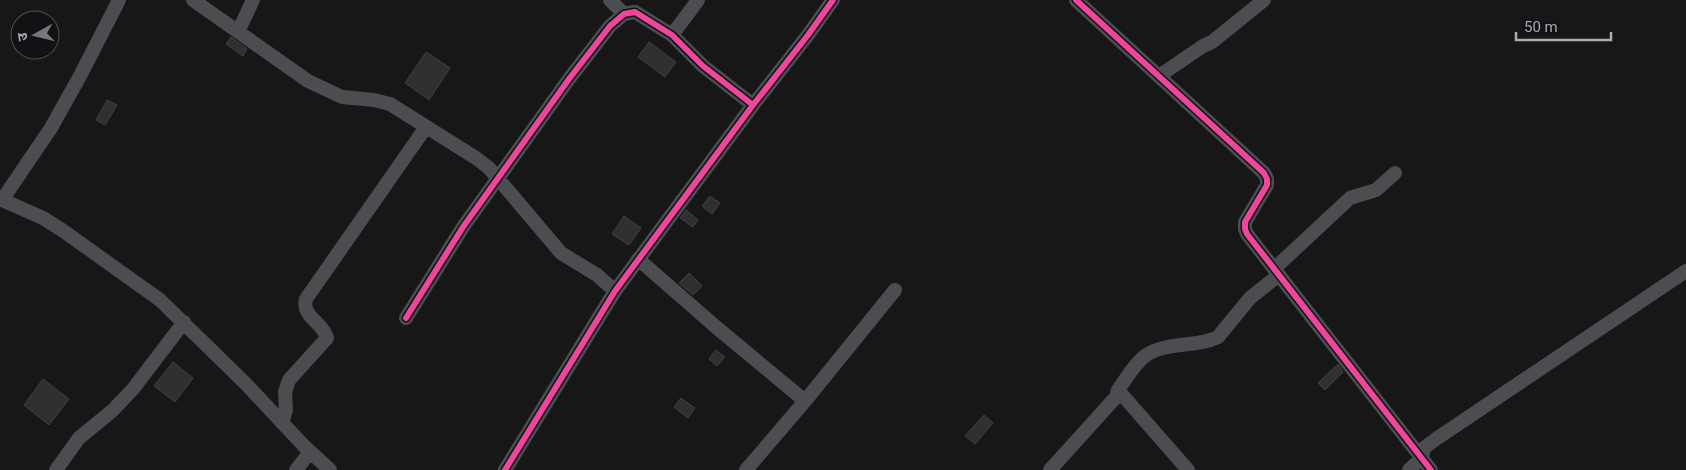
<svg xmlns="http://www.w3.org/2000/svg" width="1686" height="470" font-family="Roboto,'Noto Sans Devanagari',sans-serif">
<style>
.building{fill:#303031;stroke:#404143}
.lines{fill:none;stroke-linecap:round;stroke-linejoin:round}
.minor{stroke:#4c4d50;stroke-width:14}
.cycleway-casing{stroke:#121113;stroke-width:9}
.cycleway{stroke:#ed469a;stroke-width:6}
</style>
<rect width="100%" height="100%" fill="#171717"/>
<path class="building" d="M231,37L247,49L243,56L226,44Z
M649,42L676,62L665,77L638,57Z
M426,52L450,68L429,100L405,83Z
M107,100L117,105L105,125L96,120Z
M710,196L720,203L712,214L702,206Z
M686,210L698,220L693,227L680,218Z
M624,216L641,228L629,245L612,234Z
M689,273L702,286L693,295L679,283Z
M716,350L725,357L717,366L709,359Z
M173,362L193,378L175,402L154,386Z
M1338,364L1343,372L1325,390L1318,383Z
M43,379L69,399L49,425L24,405Z
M681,398L695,408L688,418L674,407Z
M984,415L993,423L975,444L965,436Z"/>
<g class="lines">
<path class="minor" d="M193,0L308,81L342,97L374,100L390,104L476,158L489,168L561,253L597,275L615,291
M610,0L624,14
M1076,0L1264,173L1267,179V185L1245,222V229L1247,234L1431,470
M238,32L253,0
M672,35L698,0
M1159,76L1203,46L1212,42L1264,0
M0,199L43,218L62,230L160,300L245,383L304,446L330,470
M2,200L51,128L80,76L119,0
M638,259L716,327L805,401
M1275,268L1350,198L1376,190L1395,173
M406,318L463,227L569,79L610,26L624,14L635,12L672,35L703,66L753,105
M282,423L286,410L285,392L289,380L327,338C323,322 301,317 306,299L426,127
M56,470L79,438L112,411L133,389L184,322
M296,470L310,452
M505,470L615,291L753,105L808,35L833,0
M746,470L805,401L895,290
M1050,470L1116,397L1118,390
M1188,470L1118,390C1126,379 1134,364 1145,356C1166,341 1196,348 1218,337L1250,298L1279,275
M1409,470L1422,458L1424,448L1436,439L1686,271"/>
<defs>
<path id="cycleway" d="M1076,0L1264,173L1267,179V185L1245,222V229L1247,234L1431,470
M406,318L463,227L569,79L610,26L624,14L635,12L672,35L703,66L753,105
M505,470L615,291L753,105L808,35L833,0"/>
</defs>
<use href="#cycleway" class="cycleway-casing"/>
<use href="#cycleway" class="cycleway"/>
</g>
<g transform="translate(35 35) rotate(262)"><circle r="24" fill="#121113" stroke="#4f4f55"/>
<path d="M0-4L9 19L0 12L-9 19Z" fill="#77787f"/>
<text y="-8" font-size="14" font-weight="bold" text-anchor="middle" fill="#aaacb7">उ</text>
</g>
<path d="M1516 32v8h95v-8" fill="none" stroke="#aaacb7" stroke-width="2.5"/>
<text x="1524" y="32" font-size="15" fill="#aaacb7" stroke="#121113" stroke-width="4" paint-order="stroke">50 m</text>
</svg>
